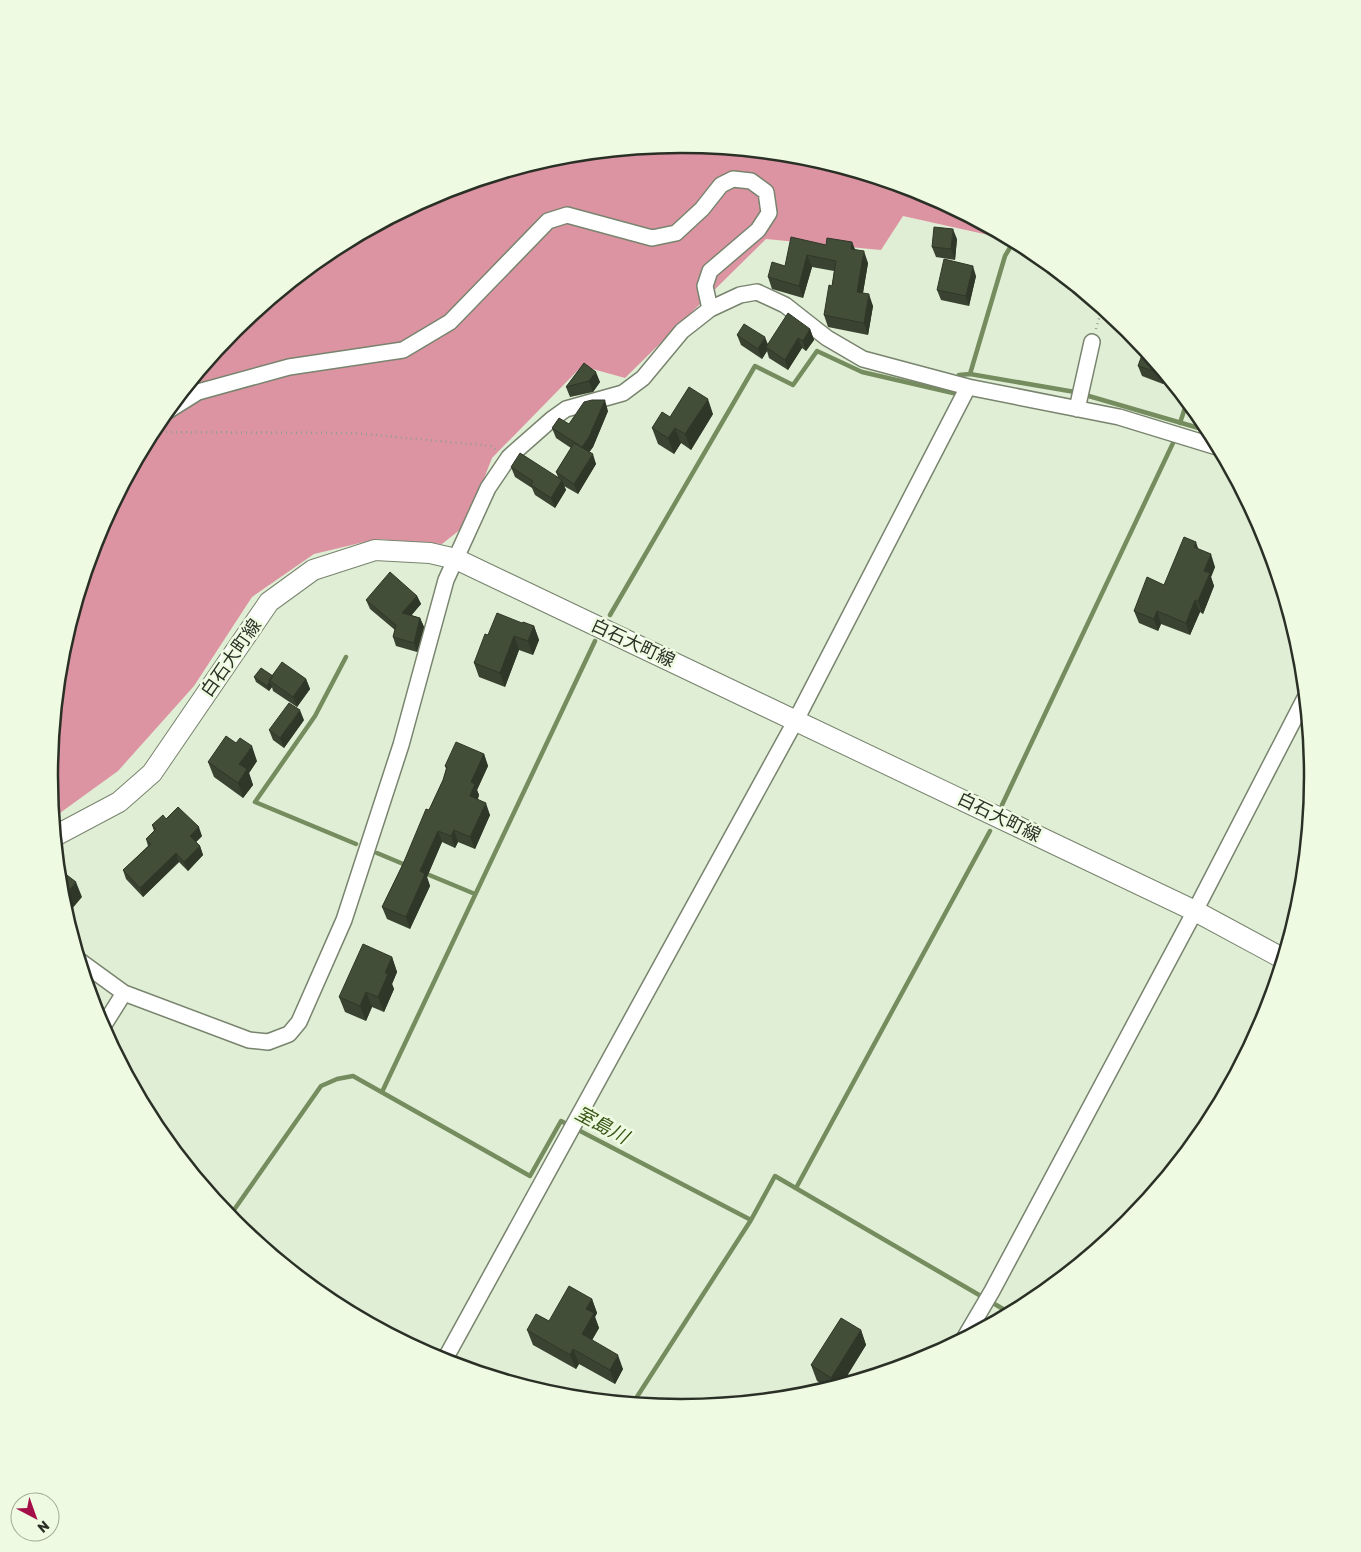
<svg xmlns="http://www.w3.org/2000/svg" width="1361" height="1552" font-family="Rubik,'Noto Sans JP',sans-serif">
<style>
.forest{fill:#dd94a2}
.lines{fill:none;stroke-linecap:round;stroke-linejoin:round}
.stream{stroke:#758c5f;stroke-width:4.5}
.street-casing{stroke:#78846e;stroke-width:18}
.secondary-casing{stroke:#78846e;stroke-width:22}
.path{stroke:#949e8b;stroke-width:2.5;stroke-dasharray:1 4;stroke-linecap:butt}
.street{stroke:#fff;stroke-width:15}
.secondary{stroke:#fff;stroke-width:20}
.wall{fill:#3a4331}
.shaded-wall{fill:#2f3728}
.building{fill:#434e39;stroke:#2f3728}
.labels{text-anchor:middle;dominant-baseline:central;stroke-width:5;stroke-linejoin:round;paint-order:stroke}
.street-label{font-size:18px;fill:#2b3026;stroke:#eefbe2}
.water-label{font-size:19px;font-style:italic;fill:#385514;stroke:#eefbe2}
.rim{fill:none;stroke:#2b3026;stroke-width:2.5}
</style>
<rect width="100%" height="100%" fill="#e0eed5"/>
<path class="forest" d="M681,144L804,156L923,192L1011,240L903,216L881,250L766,239L625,378L582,366L492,458L466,525L442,544L377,539L314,554L252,597L194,686L118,771L53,818L49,776L61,652L97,534L155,425L234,329L330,251L439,192L558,156Z"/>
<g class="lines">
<path class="stream" d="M970,374L1005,256L1014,241
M959,375L970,374L1075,392L1209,431
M1180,423L1187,402
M610,615L755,366L793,385L817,351L862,372L953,393
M346,657L315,716L255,802L356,844
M1002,805L1173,443
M377,853L408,866
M422,872L475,894
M382,1092L595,641
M796,1188L990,831
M229,1217L321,1086L337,1079L353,1076L530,1176L561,1121L751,1220L775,1176L1010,1313
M633,1403L751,1220"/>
<defs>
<path id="street" d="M1077,409L1092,342
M166,412L198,392L289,367L403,350L450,322L548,221L567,215L652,238L676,233L702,209L721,185L733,179L751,181L766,192L769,213L758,230L710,271L705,286L710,309
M80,961L124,993
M102,1028L124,993L249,1040L268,1042L289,1034L299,1022L344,920L401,745L446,580L488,488L509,457L552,419L566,409L623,393L643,378L682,331L710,309L740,295L757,292L785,305L827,338L863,359L968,387L1119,417L1217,447
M965,1337L992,1291L1195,911L1305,698
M444,1361L796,720L968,387"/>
<path id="secondary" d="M55,836L119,802L152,773L269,602L313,570L375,550L430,553L456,559L1195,911L1282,958"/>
</defs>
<use href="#street" class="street-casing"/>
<use href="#secondary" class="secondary-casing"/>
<path class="path" d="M1096,329L1102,308
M151,432L354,433L491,446L497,450"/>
<use href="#street" class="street"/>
<use href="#secondary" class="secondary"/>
</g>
<path class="wall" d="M957,239L955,260L936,257L932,247Z
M852,242L855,249L868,263L863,293L873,306L868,335L828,327L824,315L832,286L834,271L812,267L803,298L772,289L768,277L785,266L826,245Z
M976,276L969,306L941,300L937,290Z
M810,329L814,340L806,351L802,348L788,370L769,358L767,351L762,359L741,345L737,335L768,344Z
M1142,355L1166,376L1163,384L1142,376L1138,366Z
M584,363L600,382L593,392L570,397L566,387Z
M608,411L593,447L589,452L596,464L578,494L564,486L566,490L555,508L535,495L532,488L515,477L511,467L558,477L556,472L571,448L556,438L552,428L569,424Z
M713,414L691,450L681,443L674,454L658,444L652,428L670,417Z
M1199,549L1215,567L1211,577L1214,586L1203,614L1200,612L1190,635L1161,624L1158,631L1139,623L1134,611L1164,585Z
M417,596L421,604L411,615L420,618L424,627L417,652L396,646L393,637L395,630L370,609L366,600Z
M522,623L534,626L539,640L533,655L519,650L505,687L479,677L474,663L488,635Z
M273,676L306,679L310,689L297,707L273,691L272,687L269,691L256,682L254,677Z
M304,720L284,748L273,740L269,730Z
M484,754L488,766L477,790L479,795L478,799L490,815L475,849L458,842L455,848L442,842L427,877L430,886L410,929L387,919L382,907L429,810L443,780L446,769L445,766Z
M257,761L249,773L253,785L243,798L214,777L208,762Z
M166,819L202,836L196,842L200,846L203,855L188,871L179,862L143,897L126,879L123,870L148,846L146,839L154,831L152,825Z
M392,957L397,972L392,984L394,989L384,1012L372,1007L366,1021L345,1012L339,997Z
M592,1299L597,1313L595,1317L599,1328L592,1340L623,1369L615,1384L579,1364L576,1369L533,1345L527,1330L549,1321Z
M861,1330L866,1345L842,1384L829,1388L817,1381L811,1365Z"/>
<path class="shaded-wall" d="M953,229L957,239L955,260L951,249Z
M852,242L856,254L851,249Z
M864,251L868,263L861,304L857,292Z
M807,255L812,267L803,298L799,286Z
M973,266L976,276L969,306L966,296Z
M869,294L873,306L868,335L864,323Z
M810,329L814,340L806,351L803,341Z
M765,337L769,347H766L767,351L762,359L758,349Z
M798,338L802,348L788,370L785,360Z
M1161,370L1166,376L1163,384L1160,373Z
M596,372L600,382L593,392L589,381Z
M708,399L713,414L691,450L685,434Z
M605,400L608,411L593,447L586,457L582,447Z
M675,428L681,443L674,454L668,438Z
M593,454L596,464L578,494L574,484Z
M562,480L566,490L555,508L551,498Z
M1196,542L1200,554L1194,547Z
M1211,554L1215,567L1211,577L1214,586L1203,614L1198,601L1204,571Z
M417,596L421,604L406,622L402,613Z
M1195,600L1200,612L1190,635L1186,623Z
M1157,611L1161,624L1158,631L1154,619Z
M420,618L424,627L417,652L414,643Z
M534,626L539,640L533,655L528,641Z
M514,636L519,650L505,687L500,673Z
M306,679L310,689L297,707L293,697Z
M270,682L272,687L269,691L267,686Z
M300,710L304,720L284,748L280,738Z
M252,746L257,761L249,773L253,785L243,798L238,783L239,764Z
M484,754L488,766L477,790L479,795L474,808L470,796L471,782Z
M486,803L490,815L475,849L470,837Z
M199,827L202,836L193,845L190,836Z
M454,830L458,842L455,848L451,836Z
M438,831L442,842L427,877L430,886L410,929L406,917L420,871Z
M200,846L203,855L188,871L184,862Z
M176,853L179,862L143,897L140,888Z
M76,882L82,897L66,916L61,900Z
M392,957L397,972L392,984L394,989L384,1012L378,997L385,973Z
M366,992L372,1007L366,1021L360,1006Z
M592,1299L597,1313L595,1317L599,1328L587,1349L582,1334L586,1309Z
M861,1330L866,1345L842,1384L834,1386L831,1378Z
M573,1349L579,1364L576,1369L570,1355Z
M618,1355L623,1369L615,1384L610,1370Z"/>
<path class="building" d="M934,227L953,229L951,249L932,247Z
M791,237L826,245L827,238L852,242L851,249L864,251L857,292L869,294L864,323L824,315L829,285L832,286L836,261L807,255L799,286L768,277L772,262L785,266Z
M944,259L973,266L966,296L937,290Z
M788,313L810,329L803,341L798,338L785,360L766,347Z
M744,324L765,337L758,349L737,335Z
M1142,355L1151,358L1161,370L1160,373L1138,366Z
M584,363L596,372L589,381L566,387Z
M689,387L708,399L685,434L675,428L668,438L652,428L662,412L670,417Z
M592,400H605L589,437L582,447L552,428L559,418L569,424L584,402Z
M574,443L593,454L574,484L556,472Z
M520,453L562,480L551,498L531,485L533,481L511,467Z
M1184,537L1196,542L1194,547L1211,554L1204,571L1210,573L1198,601L1195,600L1186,623L1157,611L1154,619L1134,611L1147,577L1164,585Z
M390,572L417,596L402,613L420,618L414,643L393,637L396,625L366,600Z
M497,613L522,623L523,622L534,626L528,641L514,636L500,673L474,663L485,634L488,635Z
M282,662L306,679L293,697L269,680Z
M261,668L273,676L267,686L254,677Z
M289,703L300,710L280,738L269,730Z
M226,736L236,743L240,738L252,746L239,764L247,769L238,783L208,762Z
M456,742L484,754L471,782L475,784L470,796L486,803L470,837L454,830L451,836L438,831L420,871L425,874L406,917L382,907L403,864L426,809L429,810L443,780L447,767L445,766Z
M178,807L199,827L190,836L200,846L184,862L176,853L140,888L123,870L151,844L146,839L156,829L152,825L163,815L166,819Z
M59,869L76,882L61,900L58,870Z
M363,944L392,957L385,973L388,974L378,997L366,992L360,1006L339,997Z
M569,1286L592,1299L586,1309L594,1313L582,1334L618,1355L610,1370L573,1349L570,1355L527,1330L536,1314L549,1321Z
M841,1318L861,1330L831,1378L811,1365Z
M768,1392L777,1398L763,1400Z"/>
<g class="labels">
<g class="street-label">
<text transform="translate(633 643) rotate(25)">白石大町線</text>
<text transform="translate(231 658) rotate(-55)">白石大町線</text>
<text transform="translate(999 817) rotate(26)">白石大町線</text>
</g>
<g class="water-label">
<text transform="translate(602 1125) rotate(28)">室島川</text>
</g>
</g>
<path d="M0 0H1361V1552H0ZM58 776a623 623 0 1 1 1246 0a623 623 0 1 1-1246 0Z" fill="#eefbe2" fill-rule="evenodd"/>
<path class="rim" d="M58 776a623 623 0 1 1 1246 0a623 623 0 1 1-1246 0Z"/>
<g transform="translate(35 1517) rotate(139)"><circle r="24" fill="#eefbe2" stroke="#a0aa97"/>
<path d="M0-4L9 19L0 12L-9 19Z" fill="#a50f49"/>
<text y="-8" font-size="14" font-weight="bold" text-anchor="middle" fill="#2b3026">N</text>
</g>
</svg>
